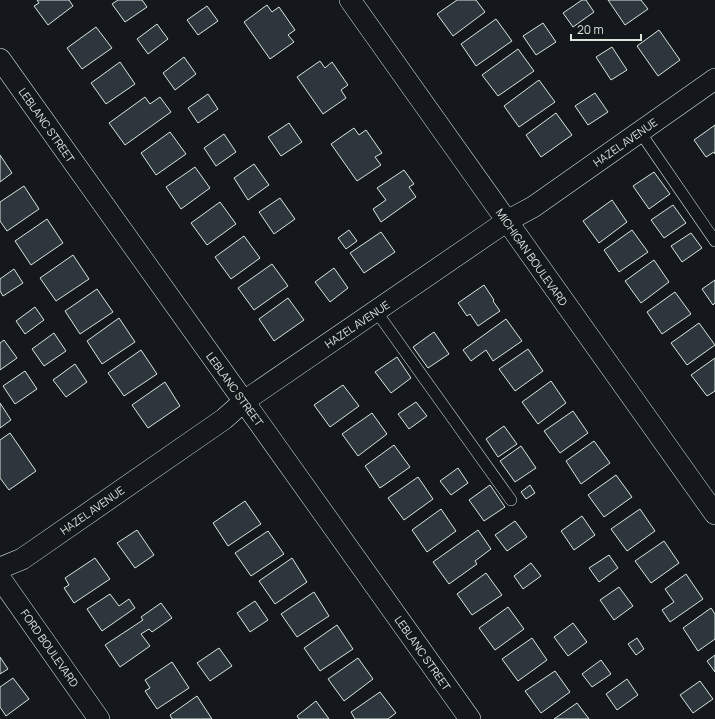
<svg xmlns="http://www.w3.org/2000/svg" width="715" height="719" font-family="Manrope,sans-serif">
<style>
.building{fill:#2c363c;stroke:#d8e6dc}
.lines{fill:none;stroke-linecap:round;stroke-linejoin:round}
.service-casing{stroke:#d8e6dc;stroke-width:12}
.minor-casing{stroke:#d8e6dc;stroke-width:22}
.service{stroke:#14181c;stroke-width:11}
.minor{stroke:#14181c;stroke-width:21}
.labels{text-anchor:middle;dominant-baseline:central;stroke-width:3;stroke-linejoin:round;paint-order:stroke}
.street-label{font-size:11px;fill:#d8e6dc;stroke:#14181c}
</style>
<rect width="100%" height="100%" fill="#14181c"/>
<path class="building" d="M37,0H69L73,6L48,25L34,6L39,3Z
M118,0H142L147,7L125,22L112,4Z
M457,0H476L485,12L453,36L437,14Z
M582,0H586L594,12L573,27L563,13Z
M608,0H641L648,9L625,25Z
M267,5L272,12L279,7L295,30L288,35L294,42L270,59L244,22Z
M207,6L218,21L198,35L187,20Z
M496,19L512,41L476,66L461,44Z
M543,23L556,42L536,55L523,36Z
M157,24L168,39L148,54L137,39Z
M96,27L112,48L82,69L67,48Z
M659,30L680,60L658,76L637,46Z
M612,47L627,70L611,80L596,57Z
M518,49L534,71L498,96L482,75Z
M184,57L196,74L175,90L163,73Z
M320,61L325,68L332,62L348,85L341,90L346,98L323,114L297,77Z
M120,62L135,84L106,104L91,83Z
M539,80L555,102L519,127L504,106Z
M595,93L608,112L588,125L575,106Z
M208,94L218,109L198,123L188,108Z
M145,97L150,104L160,97L171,112L125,145L109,123Z
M556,113L572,135L541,157L526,135Z
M289,123L302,142L281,156L268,137Z
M715,125V154L714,152L706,157L694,140Z
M354,128L359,135L366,130L382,153L375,157L381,165L357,181L331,144Z
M170,132L186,154L156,175L141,153Z
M224,134L236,152L216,166L204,148Z
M0,155L12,173L0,182Z
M254,164L269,185L248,200L234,178Z
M195,167L210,188L181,209L166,187Z
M404,170L414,184L409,187L416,197L381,222L373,209L386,200L377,188Z
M654,172L670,194L649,209L633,186Z
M24,186L39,209L7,231L0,221V202Z
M280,198L295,219L274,234L259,212Z
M612,200L627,222L599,243L583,221Z
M220,202L236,224L207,245L191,223Z
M673,205L686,223L664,238L651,220Z
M47,219L63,243L31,265L15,241Z
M349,230L357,241L346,249L338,238Z
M632,230L648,252L619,272L604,250Z
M381,232L395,252L364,273L350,253Z
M691,233L702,248L682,262L671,246Z
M244,236L260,258L231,279L215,257Z
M73,255L89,279L56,301L40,278Z
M654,260L669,282L641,303L625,281Z
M272,264L288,286L254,310L238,288Z
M334,268L348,288L330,302L315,282Z
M14,269L23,283L3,296L0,291V279Z
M715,280V303L713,305L702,289Z
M484,285L494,300L493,301L500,311L478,326L470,314L467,316L458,303Z
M97,289L113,312L80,334L65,311Z
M675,292L691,314L662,334L647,312Z
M288,298L304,320L274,341L259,319Z
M35,307L44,320L25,334L16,321Z
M119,318L135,342L102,364L87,341Z
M506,319L522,341L493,361L486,350L471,361L463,350Z
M699,323L715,345L687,365L671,343Z
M434,332L449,354L428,368L413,347Z
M54,333L66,351L44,366L32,349Z
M4,340L17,358L0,370V343Z
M528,349L543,371L515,391L499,369Z
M141,350L157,374L124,396L108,373Z
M397,357L411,378L391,393L375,372Z
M715,358V391L707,396L691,375Z
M75,364L87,382L66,397L53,380Z
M25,371L37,389L15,404L3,386Z
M551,381L566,403L538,424L522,402Z
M165,382L180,406L148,428L132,405Z
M343,385L359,406L330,427L314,405Z
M416,402L427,416L409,429L398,414Z
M0,403L11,420L0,428Z
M573,411L588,433L560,453L544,431Z
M372,413L387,434L358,456L342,434Z
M504,426L517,444L498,457L486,439Z
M10,433L36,471L9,490L0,478V440Z
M594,441L610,463L581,484L566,461Z
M394,445L410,467L380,488L365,466Z
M521,446L536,468L515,482L500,461Z
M458,468L468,483L451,495L440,481Z
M616,475L632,497L604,517L588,495Z
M418,477L433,499L404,520L388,498Z
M490,485L505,507L484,521L469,500Z
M530,485L535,493L526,499L521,492Z
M245,501L261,524L228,546L213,523Z
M441,509L456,531L427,552L412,530Z
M640,509L655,531L627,551L611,529Z
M582,516L595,535L574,550L561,531Z
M515,521L527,537L507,551L495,535Z
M137,530L154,555L135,568L117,543Z
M478,530L491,549L475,561L477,564L449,584L433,562Z
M268,531L284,554L251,576L235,553Z
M664,541L679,563L651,583L635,561Z
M609,555L618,568L599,582L589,568Z
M95,558L110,579L74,603L64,588L69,585L65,578Z
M292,558L307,582L275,604L259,581Z
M531,563L541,576L523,589L514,576Z
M486,573L502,595L472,615L457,594Z
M686,574L703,599L670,622L662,610L674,602L665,589Z
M619,587L633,606L614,620L600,600Z
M314,592L329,616L297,637L281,614Z
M110,594L119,606L129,599L135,608L102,631L87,609Z
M255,601L268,620L250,632L237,613Z
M161,603L172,618L152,632L149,629L141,634L150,646L120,667L105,645L143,620L141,617Z
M508,607L524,629L495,650L479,628Z
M711,608L715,614V639L698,651L683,628Z
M573,623L587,642L568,656L554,637Z
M337,625L353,649L320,671L304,648Z
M532,638L547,660L518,681L502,659Z
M637,638L644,649L636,655L628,644Z
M219,648L232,666L210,681L197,663Z
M715,655V672L707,661Z
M0,657L8,669L0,674Z
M358,658L373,679L344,701L328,679Z
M601,660L611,674L592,687L582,674Z
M172,662L189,688L157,709L145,691L150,688L145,680Z
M555,671L570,692L541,713L525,691Z
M13,678L29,699L6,716L0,707V687Z
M627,679L638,695L617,710L606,694Z
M700,681L713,699L693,713L680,695Z
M380,692L396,713L388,719H355L351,712Z
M197,696L212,719H172L170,715Z
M316,701L329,719H299L297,716Z
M577,703L589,719H554Z"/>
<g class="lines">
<defs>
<path id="service" d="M640,132L715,241
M376,311L511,500"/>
<path id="minor" d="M350,0L715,514
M0,59L470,719
M0,568L22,559L224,419L243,402L507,221L533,207L715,79
M0,578L99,719"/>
</defs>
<use href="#service" class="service-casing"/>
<use href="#minor" class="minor-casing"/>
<use href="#service" class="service"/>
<use href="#minor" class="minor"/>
</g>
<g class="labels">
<g class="street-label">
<text transform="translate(47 125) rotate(55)">LEBLANC STREET</text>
<text transform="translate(625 142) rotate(-35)">HAZEL AVENUE</text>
<text transform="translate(532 257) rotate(55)">MICHIGAN BOULEVARD</text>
<text transform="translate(357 324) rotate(-34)">HAZEL AVENUE</text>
<text transform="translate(235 389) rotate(54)">LEBLANC STREET</text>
<text transform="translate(92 510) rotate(-35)">HAZEL AVENUE</text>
<text transform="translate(50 648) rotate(55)">FORD BOULEVARD</text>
<text transform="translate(423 653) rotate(55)">LEBLANC STREET</text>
</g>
</g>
<path d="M571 34v6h70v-6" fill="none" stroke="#d8e6dc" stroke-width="2"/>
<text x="577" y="34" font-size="12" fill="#d8e6dc" stroke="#14181c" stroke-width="3" paint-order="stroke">20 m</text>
</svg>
